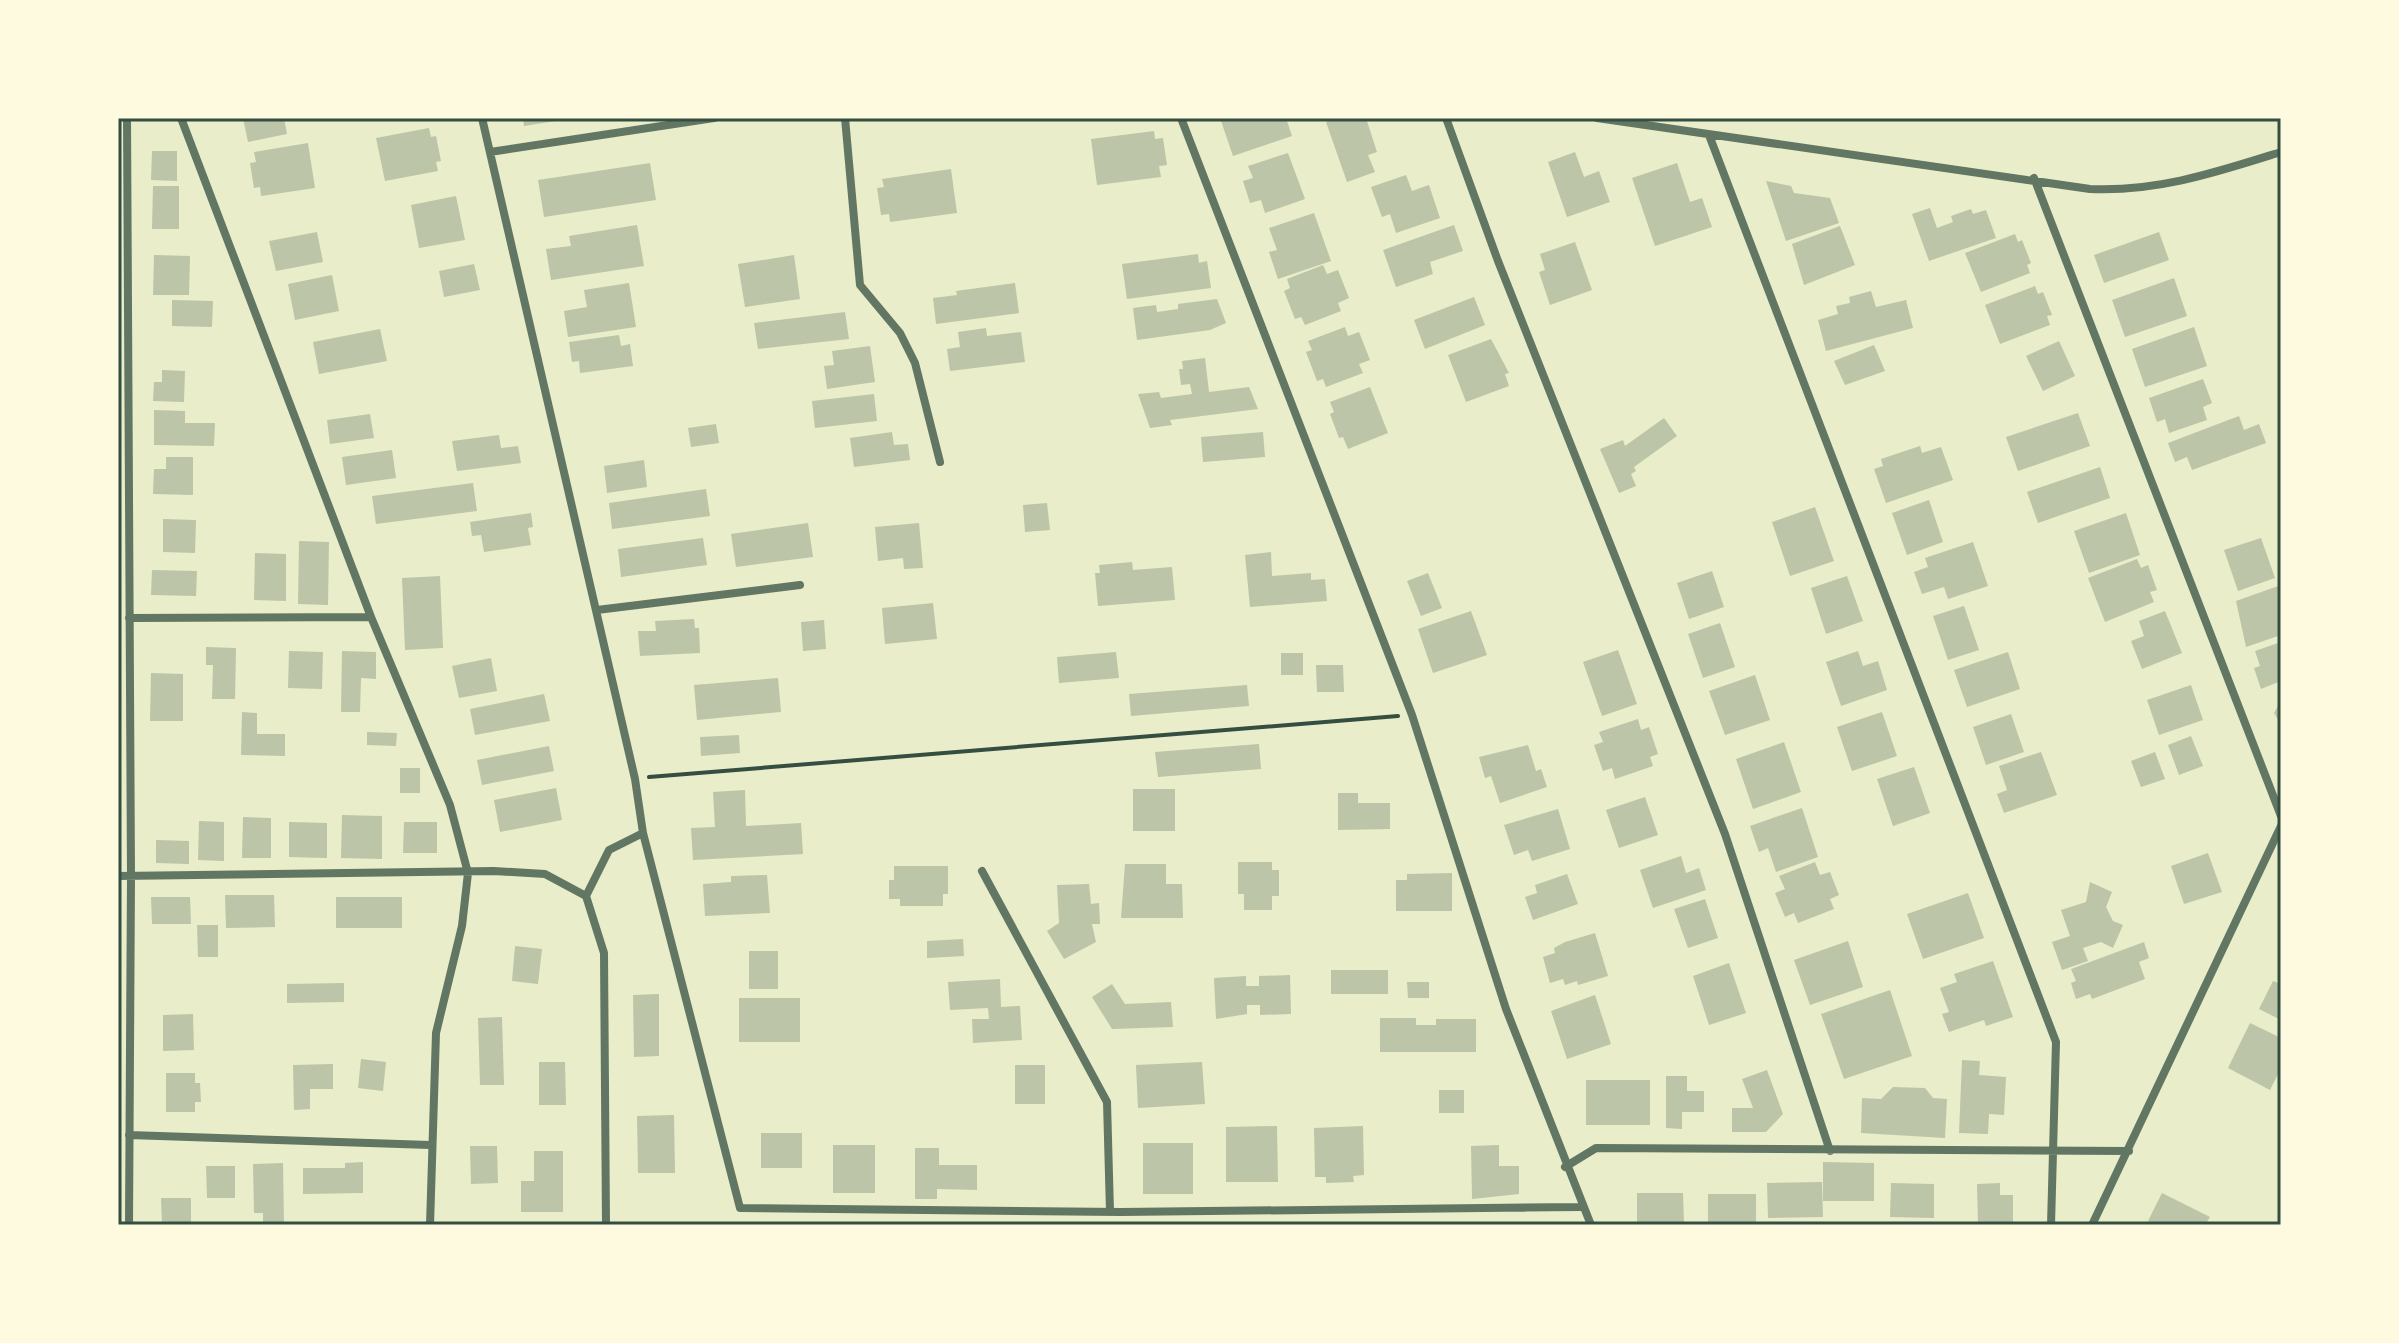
<svg xmlns="http://www.w3.org/2000/svg" width="2399" height="1343" font-family="'PT Sans',sans-serif">
<style>
.building{fill:#bcc5a7}
.lines{fill:none;stroke-linecap:round;stroke-linejoin:round}
.path{stroke:#344e41;stroke-width:4}
.minor{stroke:#617663;stroke-width:8}
.neatline{fill:none;stroke:#344e41;stroke-width:3}
</style>
<rect width="100%" height="100%" fill="#e9edc9"/>
<path class="building" d="M243,118H284L287,134L248,142Z
M523,118H562V120L524,126Z
M1220,118H1286L1292,136L1233,156Z
M1337,118H1366L1377,152L1368,155L1375,172L1347,182L1326,122Z
M429,128L431,137L436,136L441,161L436,162L438,171L385,181L376,138Z
M1154,131L1155,139L1163,138L1167,165L1159,166L1161,177L1097,185L1091,139Z
M308,143L315,188L261,196L260,187L254,188L250,163L256,162L254,152Z
M152,151H177V181L151,180Z
M1575,152L1584,177L1599,171L1610,202L1567,217L1548,162Z
M1288,153L1305,199L1265,213L1261,200L1250,203L1243,181L1253,178L1248,166Z
M650,163L656,200L544,217L538,180Z
M1677,163L1690,202L1702,198L1712,227L1655,246L1632,178Z
M951,169L957,213L890,222L889,214L881,215L877,188L884,187L882,179Z
M1406,175L1412,191L1429,185L1440,218L1396,233L1390,214L1382,217L1371,187Z
M1766,181L1791,186L1794,193L1830,198L1839,223L1786,241Z
M153,186H179V229H152Z
M456,196L465,240L419,248L411,205Z
M1930,208L1937,228L1953,222L1951,216L1971,209L1973,214L1986,210L1996,238L1929,261L1912,214Z
M1314,213L1331,261L1278,279L1269,252L1277,250L1269,228Z
M637,225L644,266L551,280L546,249L571,246L569,236Z
M1454,225L1463,251L1430,262L1433,274L1396,287L1383,250Z
M1840,226L1855,265L1804,285L1792,244Z
M317,232L323,262L276,271L269,241Z
M2159,232L2169,260L2104,283L2094,255Z
M2015,234L2018,242L2022,240L2031,263L2027,265L2030,273L1981,292L1965,253Z
M1575,242L1592,290L1550,305L1539,272L1545,270L1540,254Z
M1198,254L1199,263L1207,261L1211,288L1127,299L1122,264Z
M154,255L190,256L189,295H153Z
M794,255L800,299L745,307L738,264Z
M474,264L480,290L444,297L439,271Z
M1323,265L1327,274L1338,270L1349,298L1338,303L1341,311L1305,325L1301,317L1295,319L1284,291L1290,288L1287,279Z
M332,275L339,311L295,320L288,284Z
M2174,278L2187,316L2125,337L2112,300Z
M629,283L636,327L568,337L564,311L587,307L584,290Z
M1015,283L1019,313L936,324L933,298L957,295L956,291Z
M2035,286L2038,294L2043,292L2052,315L2047,316L2050,325L2000,344L1985,305Z
M1871,291L1876,307L1906,300L1913,328L1826,351L1818,320L1838,314L1836,306L1850,303L1849,297Z
M1474,297L1485,325L1425,349L1414,320Z
M1217,299L1226,323L1210,330L1137,340L1133,308L1156,305L1157,312L1178,309V304Z
M172,300L213,301L212,327L172,326Z
M845,312L849,339L758,349L754,323Z
M1345,327L1348,336L1359,332L1370,360L1359,364L1363,373L1326,387L1323,379L1317,381L1306,352L1312,350L1308,341Z
M2194,327L2207,366L2145,387L2132,349Z
M986,328L987,336L1021,332L1025,362L950,371L947,349L960,347L958,332Z
M380,329L387,361L319,374L313,342Z
M619,335L621,346L630,344L633,366L580,373L579,361L572,362L569,342Z
M1491,339L1509,373L1505,374L1509,386L1466,402L1448,355Z
M2059,341L2075,376L2043,391L2026,356Z
M1874,345L1885,371L1845,385L1834,361Z
M870,346L875,382L827,389L824,366L834,365L832,351Z
M1205,358L1209,392L1249,387L1258,409L1170,420L1172,425L1150,428L1138,394L1159,392L1161,398L1192,394L1190,384L1181,385L1179,369H1183L1182,361Z
M162,370L185,371L184,402L153,401L154,382H162Z
M2203,379L2212,403L2203,407L2207,420L2169,433L2165,419L2157,422L2149,398Z
M1370,387L1388,433L1348,449L1343,437L1339,438L1330,414L1334,412L1330,402Z
M874,394L877,421L815,428L812,401Z
M154,410L185,411V423H215L214,446L154,445Z
M2078,413L2090,446L2018,471L2006,437Z
M370,414L374,438L330,444L327,420Z
M2239,416L2244,430L2259,424L2266,443L2192,470L2187,457L2175,462L2168,443Z
M1664,418L1677,436L1634,467L1636,471L1631,474L1636,486L1619,493L1600,449L1623,440L1625,446Z
M716,424L719,443L691,447L688,428Z
M892,432L894,445L908,444L910,460L854,467L850,438Z
M1263,432L1265,457L1203,462L1201,437Z
M499,435L501,448L518,446L521,463L457,471L452,441Z
M1920,446L1922,453L1941,447L1953,480L1886,503L1874,469L1883,466L1881,459Z
M392,450L396,478L346,485L342,457Z
M166,457H193V495L153,494L154,469H166Z
M644,460L647,487L607,493L604,466Z
M2100,467L2110,498L2038,523L2027,492Z
M473,483L477,511L376,524L372,496Z
M706,489L710,516L612,529L609,503Z
M1929,500L1943,542L1907,555L1892,513Z
M1047,503L1050,530L1025,532L1023,505Z
M1815,507L1834,561L1790,576L1772,522Z
M531,513L533,527L528,528L531,545L484,552L481,535L472,536L470,522Z
M2126,513L2140,555L2089,573L2074,531Z
M163,519L196,520L195,553L163,552Z
M808,523L813,557L736,567L731,534Z
M919,523L923,568L904,569L903,558L878,561L875,527Z
M703,538L707,565L621,577L618,549Z
M2261,538L2275,578L2238,591L2224,550Z
M299,541L329,542L328,605L298,604Z
M1973,542L1988,586L1948,599L1944,587L1922,594L1914,572L1928,567L1925,558Z
M1271,552L1272,576L1311,573V580L1325,579L1327,601L1250,607L1245,555Z
M255,553L286,554V601L254,600Z
M2137,559L2141,568L2148,565L2157,590L2150,592L2154,602L2105,622L2088,578Z
M1132,562L1133,570L1172,567L1175,600L1098,606L1095,573H1100L1099,565Z
M152,570L197,571L196,596L151,595Z
M1712,571L1724,607L1689,619L1677,583Z
M1428,573L1442,608L1421,616L1407,581Z
M440,576L443,648L405,650L402,578Z
M1847,576L1863,621L1826,634L1811,588Z
M2281,585V635L2246,647L2236,601Z
M933,603L937,639L885,644L882,608Z
M1964,606L1979,650L1948,660L1933,616Z
M1471,611L1487,655L1433,673L1418,629Z
M2165,611L2182,653L2142,669L2131,641L2144,636L2139,621Z
M694,619L695,628H699L700,653L640,656L638,631H656L655,621Z
M824,620L826,649L803,651L801,622Z
M1720,623L1735,667L1703,678L1688,634Z
M2281,642V681L2261,689L2254,668L2260,666L2255,651Z
M206,647L236,648L235,699H212L213,665H206Z
M1618,650L1637,704L1602,716L1583,662Z
M289,651L323,652L322,689L288,688Z
M342,651L376,652V679L361,678L360,712H341Z
M1858,651L1863,666L1878,661L1887,690L1841,706L1826,662Z
M1116,652L1119,678L1059,683L1057,657Z
M2008,652L2020,689L1967,707L1954,670Z
M1281,653H1303V675H1281Z
M491,658L497,691L459,698L452,666Z
M1316,665H1343L1344,692H1317Z
M151,673L183,674V721H150Z
M1755,675L1770,720L1725,735L1709,691Z
M778,678L781,712L697,720L694,685Z
M1247,685L1249,706L1131,716L1129,694Z
M2191,685L2203,720L2159,735L2147,700Z
M544,694L550,721L475,735L470,709Z
M2281,701V725L2274,713Z
M242,712L257,713V734H285V756L241,755Z
M1882,712L1897,756L1852,771L1837,727Z
M2011,714L2024,752L1986,765L1973,727Z
M1638,719L1641,730L1649,727L1658,754L1650,757L1653,766L1615,779L1612,768L1603,771L1594,745L1603,742L1599,732Z
M367,732L397,733L396,746L367,745Z
M739,735L740,753L701,756L700,737Z
M2191,736L2203,766L2179,775L2168,745Z
M1784,742L1801,792L1753,809L1736,759Z
M1259,744L1261,769L1158,777L1155,752Z
M1528,745L1536,771L1541,769L1547,787L1500,803L1491,776L1485,778L1479,757Z
M549,746L554,771L482,785L477,760Z
M2041,752L2057,795L2004,813L1997,794L2007,790L1999,766Z
M2155,752L2165,779L2141,787L2131,761Z
M1914,767L1930,813L1893,826L1877,779Z
M400,768H420V793H400Z
M556,788L562,820L500,832L494,800Z
M1133,789H1175V831H1133Z
M745,790L746,826L801,823L803,854L693,860L691,828L715,827L713,792Z
M1338,793H1358V803H1390V829L1338,830Z
M1645,797L1658,835L1619,848L1606,810Z
M1802,808L1818,857L1776,872L1768,848L1759,852L1750,826Z
M1558,809L1570,849L1532,861L1528,850L1514,855L1504,825Z
M342,815L382,816V859L341,858Z
M243,817L271,818V858H242Z
M199,821L224,822V861L198,860Z
M289,822L327,823V858L289,857Z
M404,822H437V853H403Z
M156,840L189,841V864L156,863Z
M2208,853L2222,892L2184,904L2171,866Z
M1681,856L1686,873L1699,868L1706,890L1653,908L1640,870Z
M1238,862H1272V870H1279V896H1272V910H1244V894H1238Z
M1815,862L1820,875L1830,872L1839,895L1830,899L1834,909L1798,923L1794,913L1785,917L1775,893L1785,889L1779,876Z
M1125,864H1166V884H1182L1183,918H1121Z
M894,866H948V894H943V906H900V899H889V880H894Z
M1452,873V911H1396V880H1407V874Z
M1567,874L1578,904L1533,920L1525,897L1537,893L1535,885Z
M767,875L770,913L705,916L703,884L731,882V876Z
M2090,882L2112,892L2106,907L2113,921L2123,925L2113,948L2101,942L2083,948L2088,961L2062,970L2052,942L2070,936L2061,910L2086,902Z
M1089,884L1091,904L1099,903L1100,924H1092L1096,942L1064,959L1047,931L1059,923L1057,885Z
M1968,893L1984,938L1923,959L1907,914Z
M225,895H274L275,927L226,928Z
M151,897H190L191,924H152Z
M336,897H402V928H336Z
M1705,899L1718,938L1688,948L1674,909Z
M197,925H218V957H198Z
M1595,933L1608,976L1578,985L1577,981L1565,985L1563,979L1550,983L1543,957L1555,953L1554,948L1565,942Z
M963,939L964,956L927,958V941Z
M1848,941L1863,987L1810,1005L1794,960Z
M2144,942L2149,958L2139,962L2145,979L2092,999L2090,994L2076,999L2071,983L2076,981L2071,969Z
M515,946L542,949L538,984L512,981Z
M749,951H778V989H749Z
M1993,961L2013,1017L1986,1026L1984,1020L1949,1032L1942,1014L1949,1012L1940,988L1957,982L1954,974Z
M1729,963L1746,1013L1709,1025L1693,976Z
M1331,970H1388V994H1331Z
M1290,975L1291,1014L1260,1015V1005H1247V1014L1216,1019L1214,978L1246,976V986H1259V976Z
M1000,979L1001,1007L1020,1006L1022,1040L973,1043L972,1019H989L988,1008L950,1010L948,982Z
M2273,981L2281,984V1020L2259,1009Z
M1407,982H1429V998H1408Z
M344,983V1002L287,1003V984Z
M1112,984L1125,1004L1171,1002L1173,1027L1112,1029L1092,997Z
M1890,990L1912,1056L1844,1079L1821,1014Z
M659,994V1056L634,1057L633,995Z
M1595,995L1611,1044L1567,1059L1551,1011Z
M739,998H800V1042H739Z
M193,1014L194,1050L163,1051V1015Z
M502,1017L504,1085H480L478,1018Z
M1380,1018H1416V1025H1436V1019H1476V1052H1380Z
M2250,1023L2281,1038V1068L2270,1090L2228,1068Z
M361,1059L386,1062L383,1091L358,1088Z
M1962,1060L1980,1061L1979,1075L2006,1077L2004,1115L1989,1114L1988,1134L1959,1133Z
M539,1062H565L566,1105H539Z
M1202,1062L1205,1104L1138,1108L1136,1065Z
M333,1064V1089H310V1109L294,1110L293,1065Z
M1015,1065H1045V1104H1015Z
M1767,1070L1783,1114L1766,1132H1732V1108H1753L1742,1079Z
M166,1073H195V1083H200L201,1102H195V1112H166Z
M1666,1076H1687V1091H1704V1112H1682V1129L1666,1128Z
M1586,1080H1650V1125H1586Z
M1893,1087L1925,1088L1933,1098L1947,1099L1945,1138L1861,1133L1862,1098L1881,1099Z
M1439,1090H1464V1113H1439Z
M674,1115L675,1173H638L637,1116Z
M1277,1126L1278,1182H1226V1127Z
M1363,1126L1364,1175L1353,1176L1354,1182L1326,1183V1177H1315L1314,1128Z
M761,1133H802V1168H761Z
M1143,1143H1193V1194H1143Z
M833,1145H875V1193H833Z
M1499,1145V1166H1519V1194L1472,1199L1471,1146Z
M470,1146H497L498,1183L471,1184Z
M915,1148H939V1165H977V1190L937,1189V1199H915Z
M534,1151H563V1212H521V1181H534Z
M363,1162V1193L303,1194V1168H345V1163Z
M1823,1162L1874,1163V1201H1823Z
M283,1163L284,1225H263V1213H254L253,1164Z
M206,1166H235V1198H207Z
M1822,1182L1823,1217L1768,1218L1767,1183Z
M1891,1183L1934,1184V1218L1890,1217Z
M2000,1183V1195H2013V1222L1978,1225L1977,1184Z
M1637,1193H1683L1684,1225H1637Z
M2162,1193L2210,1217L2205,1225H2156L2148,1221Z
M1708,1194H1756V1225H1708Z
M161,1198H191V1225H162Z"/>
<g class="lines">
<path class="path" d="M649,777L1398,716"/>
<path class="minor" d="M127,118L131,876L129,1225
M181,118L371,617L450,805L468,873L462,926L436,1033L430,1225
M482,118L635,779L643,833L740,1208L1121,1212L1581,1207
M845,118L860,285L900,333L915,363L940,462
M1181,118L1412,715L1506,1009L1591,1225
M1446,118L1498,261L1725,834L1830,1151
M1597,118L2090,189C2158,192 2217,172 2281,152
M1709,135L2056,1042L2051,1225
M490,152L714,118
M2034,178L2281,816
M597,610L800,585
M129,618L371,617
M982,871L1107,1102L1110,1212
M118,876L494,871L545,874L586,896L604,953L606,1225
M586,896L609,850L643,833
M129,1135L430,1145
M1565,1167L1596,1148L2129,1151
M2092,1225L2281,826"/>
</g>
<rect width="2399" height="1343" fill="none" stroke="#fefae0" stroke-width="240"/>
<rect x="120" y="120" width="2159" height="1103" class="neatline"/>
</svg>
